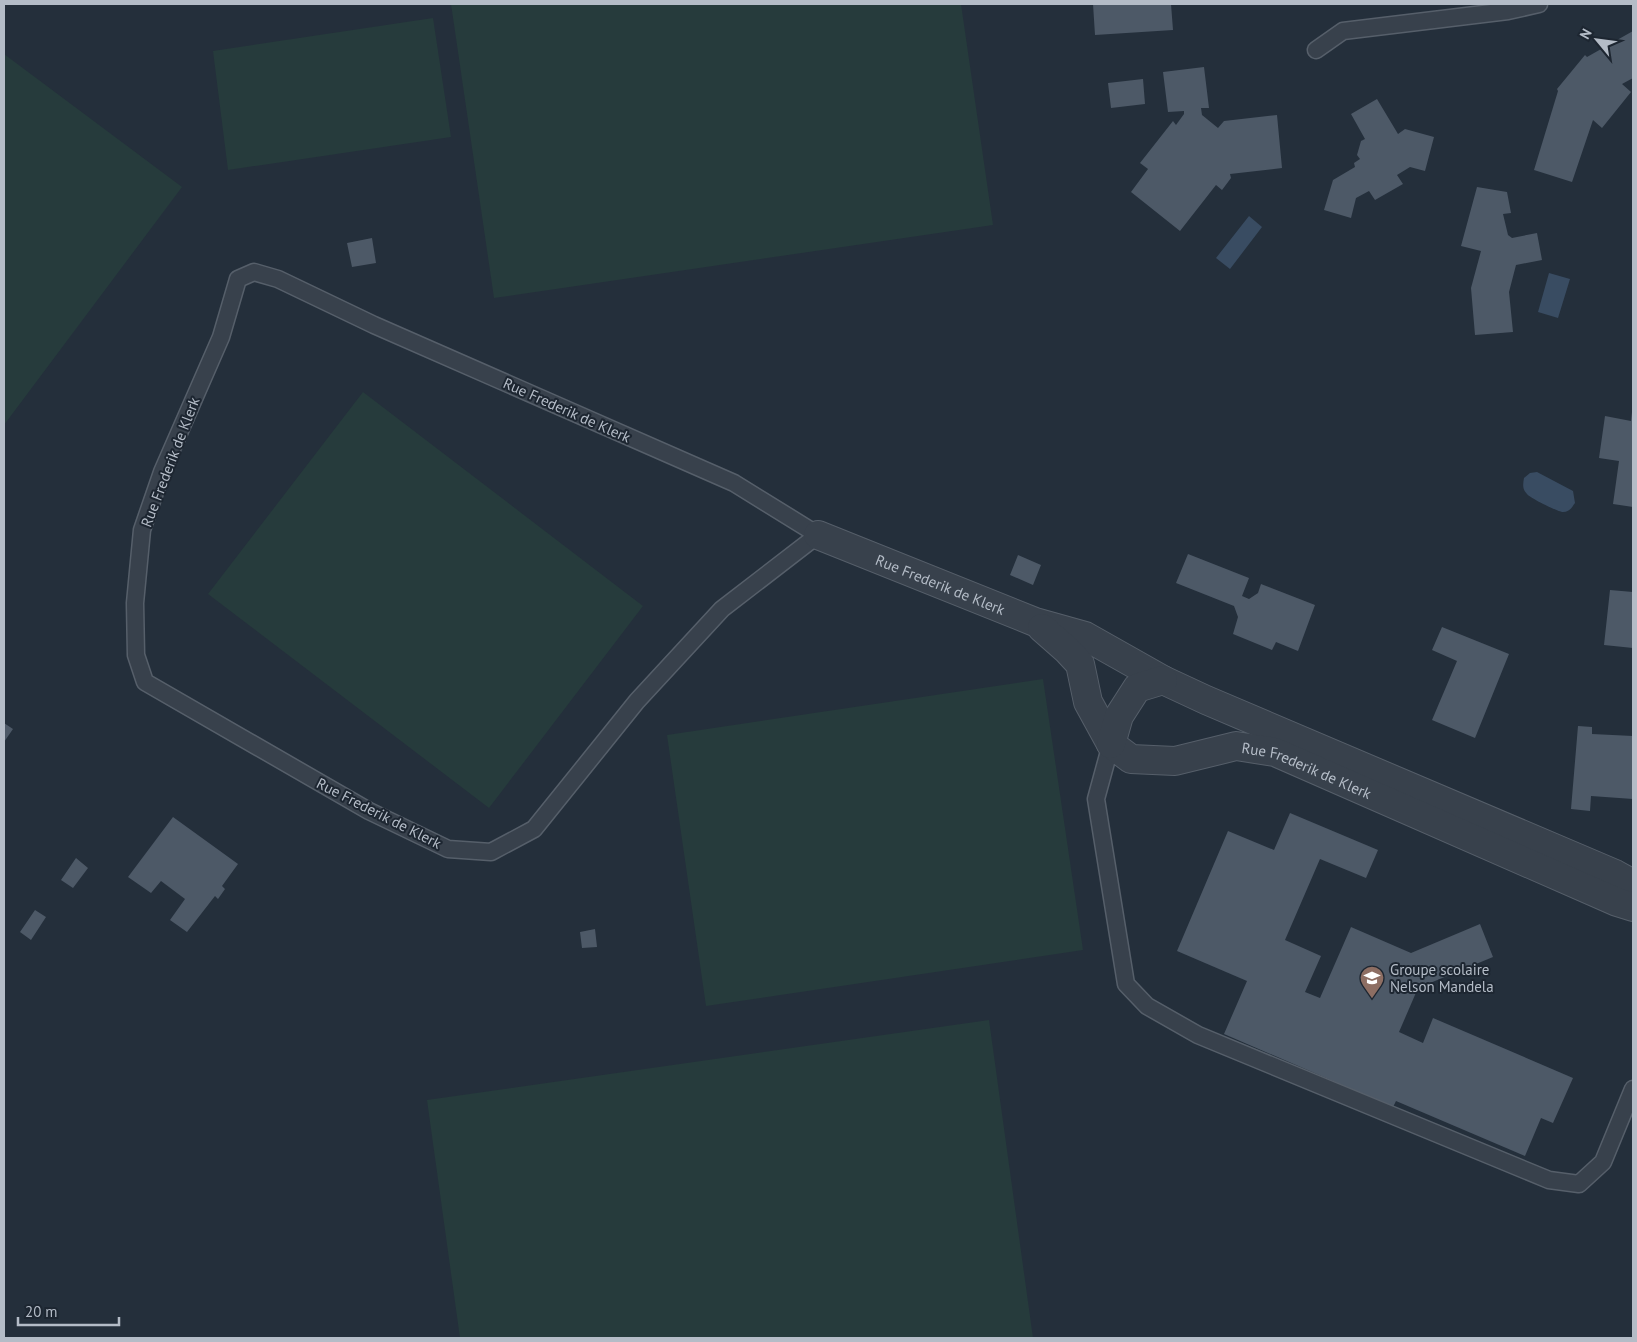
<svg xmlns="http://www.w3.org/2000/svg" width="1637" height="1342" font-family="'PT Sans',sans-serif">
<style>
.green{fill:#263b3c}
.water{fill:#394c62}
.building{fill:#4d5967}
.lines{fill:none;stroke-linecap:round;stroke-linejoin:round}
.service-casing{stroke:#565f6a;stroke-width:19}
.minor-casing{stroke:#565f6a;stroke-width:30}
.service{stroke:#38414c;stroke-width:16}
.minor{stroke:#38414c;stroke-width:28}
.labels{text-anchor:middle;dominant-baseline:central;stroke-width:4;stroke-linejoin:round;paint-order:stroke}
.street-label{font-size:15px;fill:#b4bcc7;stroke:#1d2631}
.poi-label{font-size:15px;fill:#b4bcc7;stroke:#1d2631;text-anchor:start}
</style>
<rect width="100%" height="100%" fill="#242f3b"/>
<path class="green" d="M451,4H961L993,225L494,298Z
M433,18L451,137L228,170L213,51Z
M4,54L182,187L4,425Z
M363,392L643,606L489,808L208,594Z
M1043,679L1083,950L706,1006L667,735Z
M989,1020L1033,1338H460L427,1100Z"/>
<path class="water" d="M1249,216L1262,227L1230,269L1216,258Z
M1549,273L1570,279L1558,318L1538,312Z
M1537,472L1573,491L1575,503C1572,507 1570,512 1563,512C1558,512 1530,498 1527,494C1522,489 1523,484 1524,478L1530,473Z"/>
<path class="building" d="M1093,4H1171L1173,30L1095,35Z
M1633,31V78L1622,84L1631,92L1602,128L1593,120L1572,182L1534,170L1558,91L1557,89L1585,55L1587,57Z
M1204,67L1209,108H1201L1202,115L1218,128L1224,121L1277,115L1282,168L1230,174L1231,178L1222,190L1216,185L1180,231L1131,192L1148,169L1140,163L1173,121L1176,125L1184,114V111L1168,112L1163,72Z
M1143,79L1145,104L1111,108L1108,83Z
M1377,99L1398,134L1405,129L1434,137L1425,171L1410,167L1397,175L1403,184L1375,200L1369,191L1356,198L1351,218L1324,210L1333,180L1355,167L1354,163L1360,159L1357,155L1361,141L1365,139L1351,114Z
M1477,187L1507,192L1511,213L1503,214L1508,235L1512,238L1537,233L1542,260L1516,265L1509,292L1513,332L1475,335L1471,288L1481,251L1461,246Z
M372,238L376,263L352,267L347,243Z
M1632,412H1633V507L1613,504L1619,461L1599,458L1605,416L1631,421Z
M1188,554L1249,578L1242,596L1249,599L1258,593L1261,584L1315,605L1298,651L1276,642L1272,650L1233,634L1238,617L1234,606L1176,583Z
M1018,555L1041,565L1033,585L1010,575Z
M1610,590L1633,592V648L1604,645Z
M1442,627L1509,654L1475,738L1432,720L1457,661L1432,650Z
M4,723L13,729L4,742Z
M1578,726L1592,727V734L1633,736V799L1591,796L1590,811L1571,809Z
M1290,813L1378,850L1366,878L1320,859L1285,940L1321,956L1305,992L1320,998L1351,927L1411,953L1480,924L1493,957L1418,988L1399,1032L1423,1043L1433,1018L1573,1078L1553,1123L1541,1118L1525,1156L1396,1101L1393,1107L1224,1034L1247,981L1177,951L1228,831L1274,850Z
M173,817L238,864L222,886L225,889L218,899L215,896L187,932L170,920L185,899L161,881L151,893L128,877Z
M76,858L88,868L73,888L61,880Z
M35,910L46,917L31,940L20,932Z
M595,929L597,947L582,948L580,932Z"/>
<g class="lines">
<defs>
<path id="service" d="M1316,50L1343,31L1508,11L1539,4
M254,272L278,279L374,325L734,483L818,535L722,609L637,701L534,829L491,852L448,849L369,811L145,682L136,655L135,603L142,530L162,472L221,337L238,279Z
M1111,744L1096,799L1126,984L1147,1006L1198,1035L1549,1180L1579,1184L1603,1162L1633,1089"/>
<g id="minor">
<path id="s1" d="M818,535L1035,622L1085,636L1163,680L1206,700L1615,874L1633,884"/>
<path id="s2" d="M1042,628L1067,650L1080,664L1088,702L1111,744L1131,759L1175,761L1236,746L1275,752L1617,902L1633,907"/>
<path d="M1111,744L1119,716L1137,688L1163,680"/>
</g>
</defs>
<use href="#service" class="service-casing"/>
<use href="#minor" class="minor-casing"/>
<use href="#service" class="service"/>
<use href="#minor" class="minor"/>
</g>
<defs>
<symbol id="school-pin" viewBox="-11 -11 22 30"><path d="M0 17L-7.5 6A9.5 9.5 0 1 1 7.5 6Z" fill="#8d6e63" stroke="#1d2631"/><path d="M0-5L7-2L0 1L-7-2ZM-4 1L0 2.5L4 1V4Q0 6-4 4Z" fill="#fff"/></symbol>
</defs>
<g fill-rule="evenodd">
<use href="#school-pin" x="1358" y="964" width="28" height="38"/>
</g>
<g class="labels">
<g class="street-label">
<text transform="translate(567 410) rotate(24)">Rue Frederik de Klerk</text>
<text transform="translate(170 462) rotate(-69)">Rue Frederik de Klerk</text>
<text stroke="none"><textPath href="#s1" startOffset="132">Rue Frederik de Klerk</textPath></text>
<text stroke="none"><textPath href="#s2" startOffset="346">Rue Frederik de Klerk</textPath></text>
<text transform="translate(379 813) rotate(27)">Rue Frederik de Klerk</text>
</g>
<g class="poi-label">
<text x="1390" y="969">Groupe scolaire<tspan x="1390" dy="17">Nelson Mandela</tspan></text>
</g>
</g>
<rect width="1637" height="1342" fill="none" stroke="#b4bcc7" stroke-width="10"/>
<g transform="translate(1597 40) rotate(299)" stroke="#1d2631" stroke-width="4" paint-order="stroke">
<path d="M0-4L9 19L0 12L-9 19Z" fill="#b4bcc7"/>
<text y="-8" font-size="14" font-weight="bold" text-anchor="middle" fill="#b4bcc7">N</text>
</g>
<path d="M18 1317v8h101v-8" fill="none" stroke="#b4bcc7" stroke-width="2.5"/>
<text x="25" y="1317" font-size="15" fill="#b4bcc7" stroke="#1d2631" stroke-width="4" paint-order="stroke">20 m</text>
</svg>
